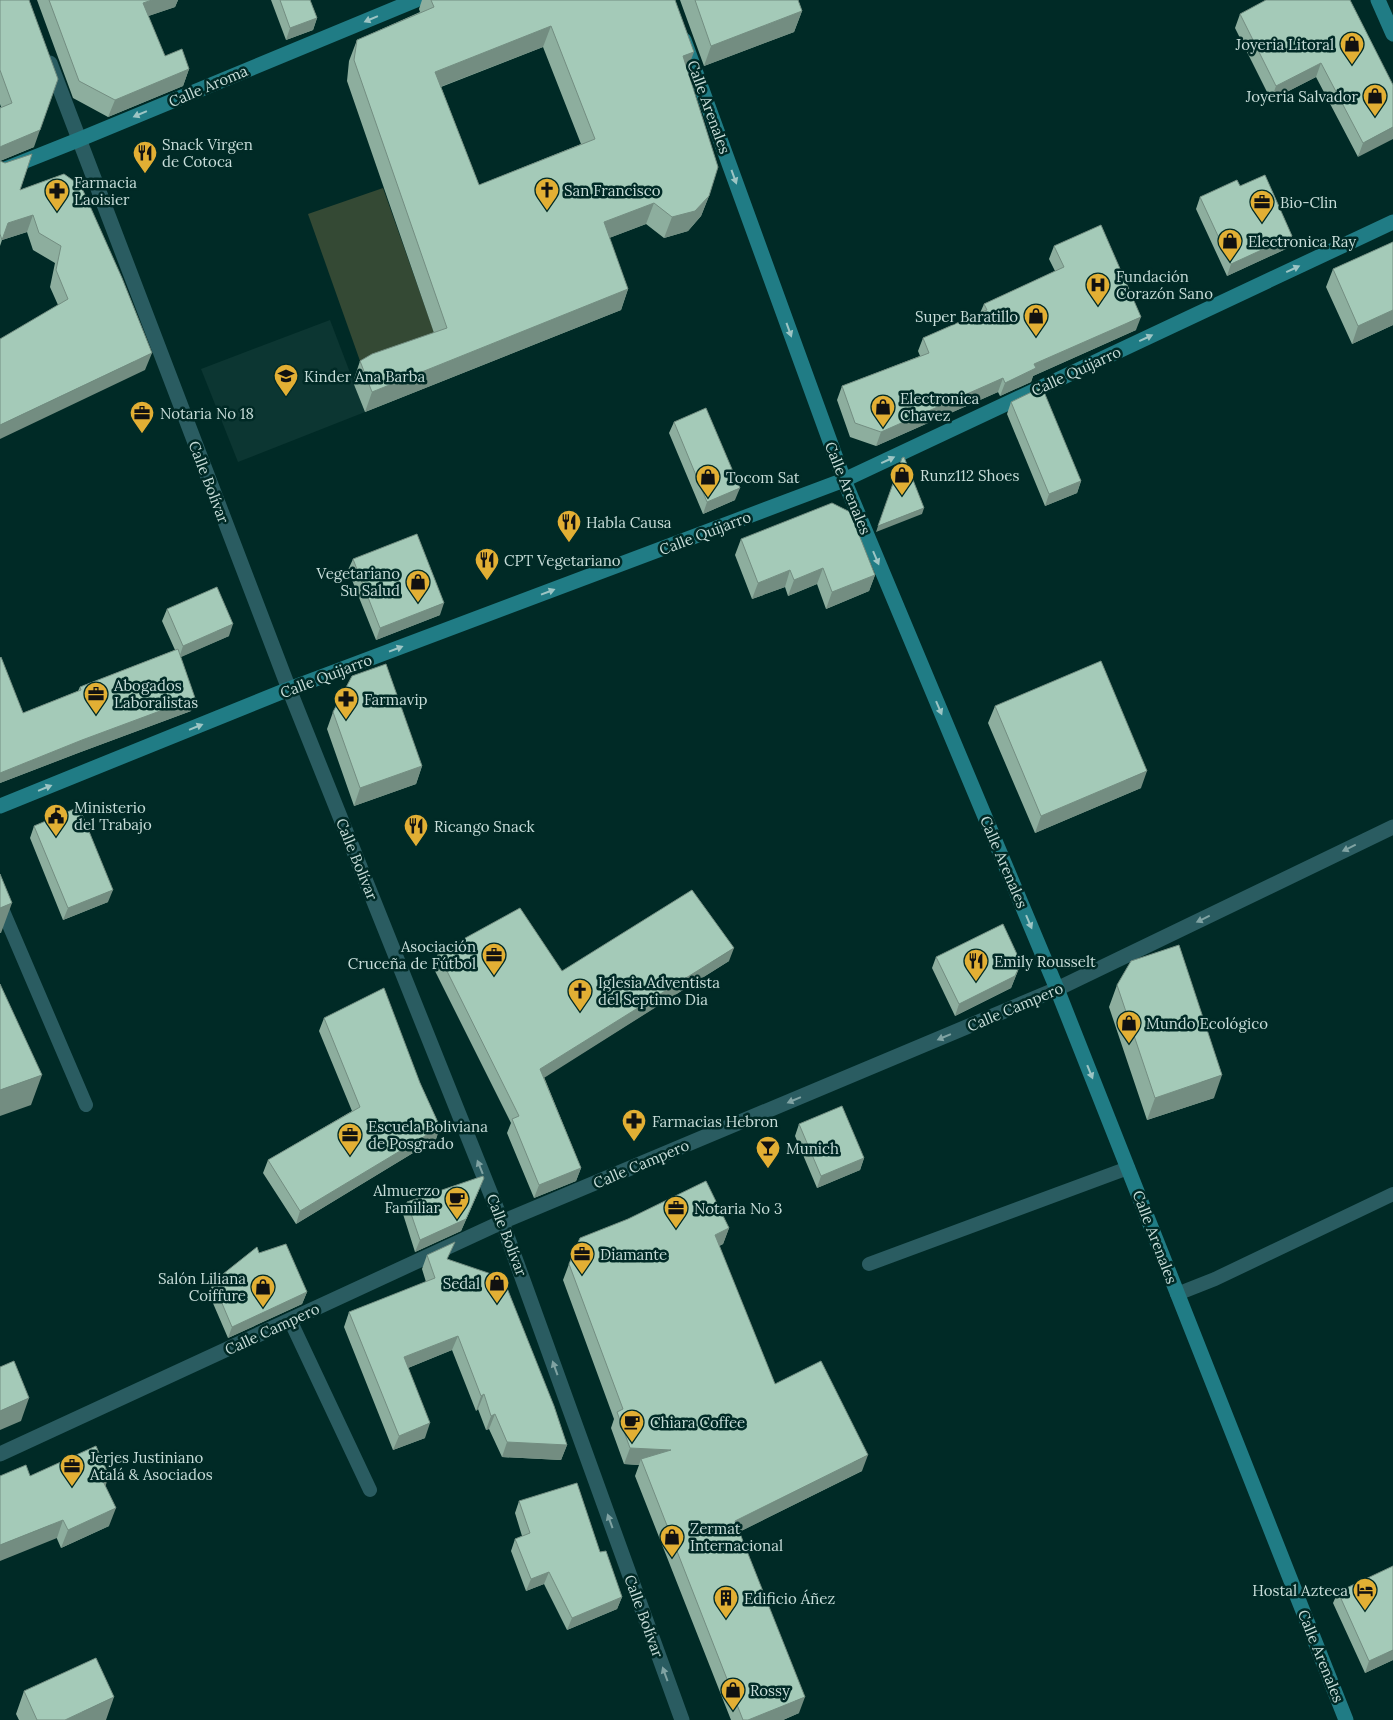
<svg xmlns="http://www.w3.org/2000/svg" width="1393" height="1720" font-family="Lora,serif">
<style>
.built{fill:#0c3632}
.green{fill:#344934}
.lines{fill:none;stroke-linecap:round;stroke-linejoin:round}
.lane{stroke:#2a5c61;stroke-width:14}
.street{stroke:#2a5c61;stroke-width:15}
.secondary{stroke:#207c85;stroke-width:15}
.wall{fill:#8dae9e;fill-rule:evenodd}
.shaded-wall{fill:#738d81}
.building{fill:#a4cab8;stroke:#738d81;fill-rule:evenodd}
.oneway{fill:#9dc5c4}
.oneway2{fill:#80a3a3}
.labels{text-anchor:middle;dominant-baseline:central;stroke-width:5;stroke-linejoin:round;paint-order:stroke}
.poi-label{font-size:15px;fill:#c7ddd9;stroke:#002a26;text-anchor:start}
.street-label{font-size:15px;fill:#c7ddd9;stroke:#002a26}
</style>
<rect width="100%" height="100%" fill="#002a26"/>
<path class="built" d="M330,320L365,412L238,462L201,369Z"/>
<path class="green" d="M383,188L440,349L365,375L308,214Z"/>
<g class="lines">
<path class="lane" d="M0,904L86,1105
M869,1264L1128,1168
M1177,1294L1215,1279L1393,1194
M290,1320L370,1490"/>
<path class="street" d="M50,63L289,689L502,1222L682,1720
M0,1454L502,1222L1057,989L1393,827"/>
<path class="secondary" d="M1378,0L1393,34
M684,40L844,480L1057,989L1346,1720
M0,171L78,140L416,0
M0,806L289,689L844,480L1393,222"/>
</g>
<path class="wall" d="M0,0L34,147L0,161L20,190L64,174L145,370L58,305L50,287L55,263L33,250L27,232L2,240L0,246V108L1,107L0,104Z
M37,0H178L175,7L148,16L165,56L189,69L183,86L108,117L73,98Z
M271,0H310L317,18L313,30L286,40Z
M422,0H675L709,196L701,216L688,231L664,238L646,224L609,238L628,289L621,310L365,412L353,382L360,361L434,333L347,81L349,61L357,40L420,12L419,9ZM543,47L581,144L479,185L441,87Z
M680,0H798L802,11L794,32L704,66Z
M1240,14L1393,85L1358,157L1316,77L1271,100L1235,28Z
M1240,186L1288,248L1227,276L1196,209L1200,197Z
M1393,242V325L1352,344L1326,287L1333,269Z
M1054,246L1136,330L1033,376L1031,382L1000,396L998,392L876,446L850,437L837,400L842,386L920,356L918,351L923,338L980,313L984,304L1055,271L1049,259Z
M1011,402L1081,481L1077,493L1045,506L1007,414Z
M674,422L735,500L703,514L669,433Z
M741,539L875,575L869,591L826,609L817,584L788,596L785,587L752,599L735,555Z
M353,559L440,615L376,640L348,570Z
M167,609L229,636L180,657L195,698L191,711L78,753L0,783V658L23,713L78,691L80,687L175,650L162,621Z
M995,706L1141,788L1035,833L988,723Z
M333,712L422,766L416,784L354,806L327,729Z
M34,826L108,902L63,920L30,838Z
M438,953L562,971L729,961L544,1077L581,1168L576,1181L534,1198L507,1133L511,1123L433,967Z
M936,957L1021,963L1011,988L955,1016L932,968Z
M1117,985L1214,1098L1147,1120L1109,1007Z
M324,1018L420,1083L440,1127L436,1139L296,1224L263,1173L268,1160L352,1111L319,1031Z
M799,1124L864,1158L860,1170L817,1188L795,1136Z
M479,1190L461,1231L415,1252L403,1214L407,1202Z
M729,1228L723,1244L719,1246L775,1384L862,1471L739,1532L799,1713L783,1720H731L635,1476L639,1465L624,1464L611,1428L614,1419L563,1280L569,1264Z
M259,1253L307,1292L302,1304L228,1338L209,1294L213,1282Z
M427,1255L448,1260L567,1445L561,1460L502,1457L489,1429L486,1430L478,1409L476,1411L452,1350L408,1368L425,1438L393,1450L344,1327L349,1312L426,1282L422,1269Z
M30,1476L105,1485L109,1526L61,1548Z
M519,1501L600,1552L622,1597L617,1609L567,1630L544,1584L526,1591L511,1551L515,1539L522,1536L515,1513Z
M1338,1592L1393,1660L1365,1673L1333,1603Z
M24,1691L106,1720H19L16,1714Z"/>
<path class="shaded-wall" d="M152,0H178L175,7L137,20L143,3Z
M802,11L794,32L704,66L711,46Z
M317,18L313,30L286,40L290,28Z
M551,26L543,47L427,92L435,72Z
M694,52L686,73L683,56Z
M1321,63L1316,77L1271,100L1276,86Z
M189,69L183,86L108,117L115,100Z
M1393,127V139L1358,157L1363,143Z
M40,130L34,147L0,161V147L2,146Z
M709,196L701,216L688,231L664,238L672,217Z
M654,203L646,224L596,243L604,222Z
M33,215L27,232L2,240L8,223Z
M1292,236L1288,248L1227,276L1231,264Z
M628,289L621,310L365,412L372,392Z
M1393,310V325L1352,344L1358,326Z
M1141,317L1136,330L1033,376L1031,382L1000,396L1005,383L1034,364Z
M152,353L145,370L0,439V425Z
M1003,378L998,392L876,446L881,432Z
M1081,481L1077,493L1045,506L1049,494Z
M740,488L735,500L703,514L707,502Z
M924,508L922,514L876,532L878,526Z
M823,568L817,584L788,596L794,580Z
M790,570L785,587L752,599L758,583Z
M875,575L869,591L826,609L832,592Z
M444,603L440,615L376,640L380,628Z
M233,624L229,636L179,658L183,646Z
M195,698L191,711L78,753L0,783V773L82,740Z
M422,766L416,784L354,806L360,788Z
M1147,771L1141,788L1035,833L1041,816Z
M113,890L108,902L63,920L68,908Z
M12,903L1,933H0V908Z
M734,948L729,961L536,1083L540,1069Z
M1021,963L1011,988L955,1016L959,1004Z
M42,1075L31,1105L0,1116V1090Z
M1222,1075L1214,1098L1147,1120L1155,1098Z
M440,1127L436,1139L296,1224L300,1211Z
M864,1158L860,1170L817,1188L821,1176Z
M581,1168L576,1181L534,1198L539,1185Z
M484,1178L479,1190L461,1231L415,1252L420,1240Z
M729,1228L723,1244L709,1251L715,1235Z
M307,1292L302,1304L228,1338L232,1327Z
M458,1336L452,1350L398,1372L404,1357Z
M484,1394L478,1409L476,1411L481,1396Z
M29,1398L21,1421L0,1430V1411Z
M495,1414L489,1429L486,1430L491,1416Z
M430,1423L425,1438L393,1450L399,1436Z
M507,1442L567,1445L561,1460L502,1457Z
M630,1448L671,1450L641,1459L639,1465L624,1464Z
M868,1455L862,1471L729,1537L735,1521Z
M109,1476L103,1493L102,1479Z
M116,1508L109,1526L61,1548L68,1530Z
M63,1520L57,1538L0,1561V1545Z
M549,1572L544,1584L526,1591L531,1579Z
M622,1597L617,1609L567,1630L572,1618Z
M1393,1650V1660L1365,1673L1369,1661Z
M114,1697L106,1720H65Z
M805,1697L799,1713L783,1720H748Z"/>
<path class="building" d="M0,0H29L58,79L40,130L2,146L0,147V108L12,103L0,70Z
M49,0H152L143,3L165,56L182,49L189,69L115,100L79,81Z
M280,0H310L317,18L290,28Z
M431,0H675L694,52L683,56L718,167L709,196L695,211L672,217L654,203L604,222L628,289L372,392L360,361L372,354L447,328L354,60L357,40L434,7ZM551,26L595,139L479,185L435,72Z
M695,0H798L802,11L711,46Z
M1266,0H1350L1393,85V127L1363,143L1321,63L1276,86L1240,14Z
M32,154L20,190L64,174L81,186L122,278L152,353L0,425V339L68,299L56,270L61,246L39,233L33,215L8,223L2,240L0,234V161L5,163Z
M1265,175L1292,236L1231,264L1200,197L1237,180L1240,186Z
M1101,225L1141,317L1034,364L1036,368L1005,383L1003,378L881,432L855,423L842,386L929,353L923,338L987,310L984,304L1064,267L1054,246Z
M1393,242V310L1358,326L1333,269Z
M1042,387L1081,481L1049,494L1011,402Z
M706,408L740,488L707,502L674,422Z
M904,457L924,508L878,526L902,458Z
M832,503L850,512L875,575L832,592L823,568L794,580L790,570L758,583L741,539Z
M417,534L444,603L380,628L353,559Z
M217,587L233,624L183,646L167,609Z
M178,649L195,698L82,740L0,773V658L1,657L23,713L81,690L80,687Z
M1101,661L1147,771L1041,816L995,706Z
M386,664L422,766L360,788L333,712L352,676Z
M79,807L113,890L68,908L34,826Z
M0,874L12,903L0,908Z
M692,890L734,948L540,1069L581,1168L539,1185L512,1119L519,1116L438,953L520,908L562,971Z
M1003,924L1021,963L1015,976L959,1004L936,957Z
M1179,945L1222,1075L1155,1098L1117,985L1131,961Z
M0,984L42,1075L0,1090Z
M384,988L420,1083L440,1127L300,1211L268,1160L360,1107L324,1018Z
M842,1106L864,1158L821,1176L799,1124Z
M483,1176L484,1178L466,1219L420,1240L407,1202Z
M706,1181L729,1228L715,1235L775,1384L821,1361L868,1455L735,1521L805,1697L748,1720H743L641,1459L671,1450L630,1448L617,1412L623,1409L569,1264L580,1238L628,1219Z
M455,1242L447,1259L503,1278L554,1406L567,1445L507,1442L495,1414L491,1416L484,1394L481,1396L458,1336L404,1357L430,1423L399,1436L349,1312L435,1278L427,1255Z
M286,1244L307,1292L232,1327L213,1282L257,1247L259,1253Z
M14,1361L29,1398L0,1411V1367Z
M96,1446L109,1476L102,1479L116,1508L68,1530L63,1520L0,1545V1476L26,1465L30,1476Z
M577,1483L600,1552L606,1551L622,1597L572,1618L549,1572L531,1579L515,1539L530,1533L519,1501Z
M1393,1566V1650L1369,1661L1338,1592Z
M96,1658L114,1697L65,1720H37L24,1691Z"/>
<defs><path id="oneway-solid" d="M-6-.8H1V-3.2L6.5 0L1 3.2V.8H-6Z" transform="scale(1.25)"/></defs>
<g class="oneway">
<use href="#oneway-solid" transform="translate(371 19) rotate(157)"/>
<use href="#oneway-solid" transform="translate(140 114) rotate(157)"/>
<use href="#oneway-solid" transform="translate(734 177) rotate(70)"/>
<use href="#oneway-solid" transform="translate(1293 269) rotate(-25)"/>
<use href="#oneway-solid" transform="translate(789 330) rotate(70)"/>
<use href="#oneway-solid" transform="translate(1146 338) rotate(-25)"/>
<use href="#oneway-solid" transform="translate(888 460) rotate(-25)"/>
<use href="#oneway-solid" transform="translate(876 558) rotate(67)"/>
<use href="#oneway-solid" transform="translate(548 592) rotate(-21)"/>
<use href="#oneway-solid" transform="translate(396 649) rotate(-21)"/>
<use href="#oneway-solid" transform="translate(939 708) rotate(67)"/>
<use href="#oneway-solid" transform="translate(196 727) rotate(-22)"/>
<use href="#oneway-solid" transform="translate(45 788) rotate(-22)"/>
<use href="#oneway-solid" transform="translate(1029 922) rotate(67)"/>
<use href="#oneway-solid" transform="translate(1090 1072) rotate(68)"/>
</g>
<g class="oneway2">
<use href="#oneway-solid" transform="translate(1349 848) rotate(154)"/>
<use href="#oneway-solid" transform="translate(1203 919) rotate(154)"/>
<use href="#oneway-solid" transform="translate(944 1037) rotate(157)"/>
<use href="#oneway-solid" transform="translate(794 1100) rotate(157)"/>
<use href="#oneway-solid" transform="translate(480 1167) rotate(-112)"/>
<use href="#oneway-solid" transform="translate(555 1368) rotate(-110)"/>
<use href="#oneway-solid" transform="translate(610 1521) rotate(-110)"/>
<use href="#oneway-solid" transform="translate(665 1674) rotate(-110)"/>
</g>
<defs>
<symbol id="shop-pin" viewBox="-11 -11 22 30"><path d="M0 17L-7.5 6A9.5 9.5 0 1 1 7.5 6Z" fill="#e2af34" stroke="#002a26"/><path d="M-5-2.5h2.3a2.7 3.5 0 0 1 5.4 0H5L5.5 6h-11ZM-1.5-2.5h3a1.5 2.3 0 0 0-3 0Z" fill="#111"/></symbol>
<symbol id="restaurant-pin" viewBox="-11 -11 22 30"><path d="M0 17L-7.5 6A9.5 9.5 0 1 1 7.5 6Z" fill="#e2af34" stroke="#002a26"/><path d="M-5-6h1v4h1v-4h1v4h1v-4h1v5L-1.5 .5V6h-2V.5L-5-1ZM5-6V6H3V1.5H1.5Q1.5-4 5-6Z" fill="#111"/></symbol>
<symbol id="church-pin" viewBox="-11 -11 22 30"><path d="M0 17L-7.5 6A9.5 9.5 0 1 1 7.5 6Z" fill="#e2af34" stroke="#002a26"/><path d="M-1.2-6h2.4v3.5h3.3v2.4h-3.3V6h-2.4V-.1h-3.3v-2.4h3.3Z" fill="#111"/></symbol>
<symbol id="pharmacy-pin" viewBox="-11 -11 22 30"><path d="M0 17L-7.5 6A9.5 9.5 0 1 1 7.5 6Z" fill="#e2af34" stroke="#002a26"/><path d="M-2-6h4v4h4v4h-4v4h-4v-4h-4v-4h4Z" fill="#111"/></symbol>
<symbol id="office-pin" viewBox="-11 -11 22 30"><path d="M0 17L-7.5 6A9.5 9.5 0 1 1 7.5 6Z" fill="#e2af34" stroke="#002a26"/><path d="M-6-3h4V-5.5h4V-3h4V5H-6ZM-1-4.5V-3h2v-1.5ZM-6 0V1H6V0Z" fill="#111"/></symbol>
<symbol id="hospital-pin" viewBox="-11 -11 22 30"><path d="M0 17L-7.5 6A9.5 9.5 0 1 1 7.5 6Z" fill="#e2af34" stroke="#002a26"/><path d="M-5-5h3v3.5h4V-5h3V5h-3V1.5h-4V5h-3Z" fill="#111"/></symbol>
<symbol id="school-pin" viewBox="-11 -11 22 30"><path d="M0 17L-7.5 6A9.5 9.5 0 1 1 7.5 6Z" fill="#e2af34" stroke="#002a26"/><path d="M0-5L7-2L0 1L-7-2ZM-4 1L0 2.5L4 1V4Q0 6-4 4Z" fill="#111"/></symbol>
<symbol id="civic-pin" viewBox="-11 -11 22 30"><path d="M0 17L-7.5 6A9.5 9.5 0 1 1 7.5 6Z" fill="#e2af34" stroke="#002a26"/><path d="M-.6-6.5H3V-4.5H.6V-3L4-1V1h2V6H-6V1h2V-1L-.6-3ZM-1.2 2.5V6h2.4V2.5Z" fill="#111"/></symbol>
<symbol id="bar-pin" viewBox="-11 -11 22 30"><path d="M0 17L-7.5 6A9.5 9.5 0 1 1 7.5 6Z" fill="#e2af34" stroke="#002a26"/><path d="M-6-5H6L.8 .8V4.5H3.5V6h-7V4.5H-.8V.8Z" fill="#111"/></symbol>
<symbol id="cafe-pin" viewBox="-11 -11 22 30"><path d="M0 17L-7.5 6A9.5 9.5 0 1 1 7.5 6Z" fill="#e2af34" stroke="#002a26"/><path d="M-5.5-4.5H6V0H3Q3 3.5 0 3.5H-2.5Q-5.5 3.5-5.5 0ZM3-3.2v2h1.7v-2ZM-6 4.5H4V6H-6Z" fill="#111"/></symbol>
<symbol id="hotel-pin" viewBox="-11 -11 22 30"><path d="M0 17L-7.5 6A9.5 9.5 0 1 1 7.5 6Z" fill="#e2af34" stroke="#002a26"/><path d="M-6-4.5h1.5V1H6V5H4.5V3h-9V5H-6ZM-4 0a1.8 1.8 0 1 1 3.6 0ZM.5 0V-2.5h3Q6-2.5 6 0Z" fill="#111"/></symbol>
<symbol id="building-pin" viewBox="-11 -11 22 30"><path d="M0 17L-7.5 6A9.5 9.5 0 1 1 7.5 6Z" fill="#e2af34" stroke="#002a26"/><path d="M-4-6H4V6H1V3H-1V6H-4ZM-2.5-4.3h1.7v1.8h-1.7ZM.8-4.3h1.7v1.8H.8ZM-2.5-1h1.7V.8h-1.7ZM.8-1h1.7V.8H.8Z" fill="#111"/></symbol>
</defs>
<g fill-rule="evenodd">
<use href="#shop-pin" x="1338" y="30" width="28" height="38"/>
<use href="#shop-pin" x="1361" y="82" width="28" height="38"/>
<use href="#restaurant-pin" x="131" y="139" width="28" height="38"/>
<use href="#church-pin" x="533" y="176" width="28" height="38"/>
<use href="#pharmacy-pin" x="43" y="177" width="28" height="38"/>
<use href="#office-pin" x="1248" y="188" width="28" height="38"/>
<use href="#shop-pin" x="1216" y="227" width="28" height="38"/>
<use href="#hospital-pin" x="1084" y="271" width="28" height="38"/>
<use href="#shop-pin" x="1022" y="302" width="28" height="38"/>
<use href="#school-pin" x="272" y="362" width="28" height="38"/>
<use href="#shop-pin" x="869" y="393" width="28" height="38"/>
<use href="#office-pin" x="128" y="399" width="28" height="38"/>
<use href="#shop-pin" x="888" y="461" width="28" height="38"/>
<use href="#shop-pin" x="694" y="463" width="28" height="38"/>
<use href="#restaurant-pin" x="555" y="508" width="28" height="38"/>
<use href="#restaurant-pin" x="473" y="546" width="28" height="38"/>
<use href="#shop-pin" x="404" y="568" width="28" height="38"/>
<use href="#office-pin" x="82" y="680" width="28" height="38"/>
<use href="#pharmacy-pin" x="332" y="685" width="28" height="38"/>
<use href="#civic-pin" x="42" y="802" width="28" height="38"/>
<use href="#restaurant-pin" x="402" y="812" width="28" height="38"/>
<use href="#office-pin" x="480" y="941" width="28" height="38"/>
<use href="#restaurant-pin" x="962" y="947" width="28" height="38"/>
<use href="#church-pin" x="566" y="977" width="28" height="38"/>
<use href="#shop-pin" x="1115" y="1009" width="28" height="38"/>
<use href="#pharmacy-pin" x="620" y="1107" width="28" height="38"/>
<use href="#office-pin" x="336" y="1121" width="28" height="38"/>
<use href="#bar-pin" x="754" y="1134" width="28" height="38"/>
<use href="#cafe-pin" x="443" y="1185" width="28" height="38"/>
<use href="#office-pin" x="662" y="1194" width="28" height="38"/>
<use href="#office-pin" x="568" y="1240" width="28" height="38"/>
<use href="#shop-pin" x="483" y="1269" width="28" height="38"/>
<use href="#shop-pin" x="249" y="1273" width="28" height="38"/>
<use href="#cafe-pin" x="618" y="1408" width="28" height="38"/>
<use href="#office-pin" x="58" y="1452" width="28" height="38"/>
<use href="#shop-pin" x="658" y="1523" width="28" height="38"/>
<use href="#hotel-pin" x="1351" y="1576" width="28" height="38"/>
<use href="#building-pin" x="712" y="1584" width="28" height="38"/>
<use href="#shop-pin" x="719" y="1676" width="28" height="38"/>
</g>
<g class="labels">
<g class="poi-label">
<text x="1334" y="44" text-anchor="end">Joyeria Litoral</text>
<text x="1358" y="96" text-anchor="end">Joyeria Salvador</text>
<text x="162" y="144">Snack Virgen<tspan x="162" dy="17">de Cotoca</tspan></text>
<text x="74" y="182">Farmacia<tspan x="74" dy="17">Laoisier</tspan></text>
<text x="564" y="190">San Francisco</text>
<text x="1280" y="202">Bio-Clin</text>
<text x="1248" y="241">Electronica Ray</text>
<text x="1116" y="276">Fundación<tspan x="1116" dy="17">Corazón Sano</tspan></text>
<text x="1018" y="316" text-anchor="end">Super Baratillo</text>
<text x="304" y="376">Kinder Ana Barba</text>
<text x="900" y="398">Electronica<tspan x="900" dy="17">Chavez</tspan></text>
<text x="160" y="413">Notaria No 18</text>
<text x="920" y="475">Runz112 Shoes</text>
<text x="726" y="477">Tocom Sat</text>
<text x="586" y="522">Habla Causa</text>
<text x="504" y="560">CPT Vegetariano</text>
<text x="400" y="573" text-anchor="end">Vegetariano<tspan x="400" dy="17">Su Salud</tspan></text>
<text x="114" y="685">Abogados<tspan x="114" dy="17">Laboralistas</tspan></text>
<text x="364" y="699">Farmavip</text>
<text x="74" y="807">Ministerio<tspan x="74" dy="17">del Trabajo</tspan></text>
<text x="434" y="826">Ricango Snack</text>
<text x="476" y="946" text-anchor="end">Asociación<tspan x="476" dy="17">Cruceña de Fútbol</tspan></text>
<text x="994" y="961">Emily Rousselt</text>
<text x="598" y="982">Iglesia Adventista<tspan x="598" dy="17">del Septimo Dia</tspan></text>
<text x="1146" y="1023">Mundo Ecológico</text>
<text x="652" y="1121">Farmacias Hebron</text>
<text x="368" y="1126">Escuela Boliviana<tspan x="368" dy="17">de Posgrado</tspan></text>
<text x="786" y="1148">Munich</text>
<text x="440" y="1190" text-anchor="end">Almuerzo<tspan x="440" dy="17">Familiar</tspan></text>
<text x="694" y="1208">Notaria No 3</text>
<text x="600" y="1254">Diamante</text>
<text x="246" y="1278" text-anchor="end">Salón Liliana<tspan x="246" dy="17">Coiffure</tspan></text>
<text x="480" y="1283" text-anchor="end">Sedal</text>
<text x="650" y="1422">Chiara Coffee</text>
<text x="90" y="1457">Jerjes Justiniano<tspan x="90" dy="17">Atalá &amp; Asociados</tspan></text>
<text x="690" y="1528">Zermat<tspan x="690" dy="17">Internacional</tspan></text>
<text x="1348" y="1590" text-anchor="end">Hostal Azteca</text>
<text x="744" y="1598">Edificio Áñez</text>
<text x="750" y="1690">Rossy</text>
</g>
<g class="street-label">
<text transform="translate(208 86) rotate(-23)">Calle Aroma</text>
<text transform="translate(709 107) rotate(70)">Calle Arenales</text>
<text transform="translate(1076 371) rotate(-25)">Calle Quijarro</text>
<text transform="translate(209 482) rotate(69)">Calle Bolívar</text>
<text transform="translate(848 488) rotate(68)">Calle Arenales</text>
<text transform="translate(705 533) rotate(-21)">Calle Quijarro</text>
<text transform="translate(326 676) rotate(-21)">Calle Quijarro</text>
<text transform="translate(357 859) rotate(68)">Calle Bolívar</text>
<text transform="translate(1004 862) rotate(67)">Calle Arenales</text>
<text transform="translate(1015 1007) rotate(-23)">Calle Campero</text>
<text transform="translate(641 1164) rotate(-23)">Calle Campero</text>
<text transform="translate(507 1235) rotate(69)">Calle Bolívar</text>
<text transform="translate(1155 1237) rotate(69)">Calle Arenales</text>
<text transform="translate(272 1329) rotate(-25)">Calle Campero</text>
<text transform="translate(644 1616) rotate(70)">Calle Bolívar</text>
<text transform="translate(1321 1656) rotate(68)">Calle Arenales</text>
</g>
</g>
</svg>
